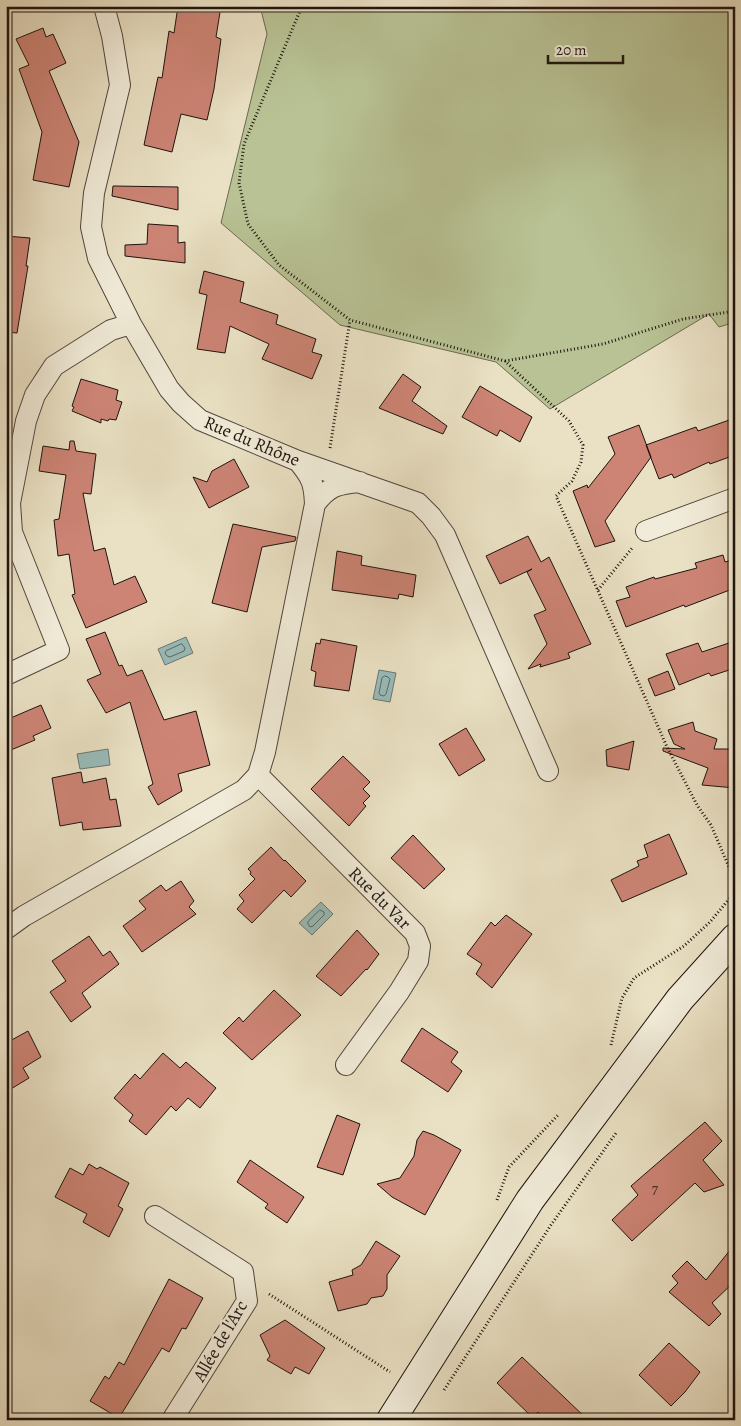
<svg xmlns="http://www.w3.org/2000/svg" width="741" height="1426" font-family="Alegreya,serif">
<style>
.green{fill:#b8c294;stroke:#6b6a51}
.water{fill:#99bcba;stroke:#687875}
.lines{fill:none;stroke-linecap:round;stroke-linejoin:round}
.shore{stroke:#5c6864;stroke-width:1}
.building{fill:#cd8475;stroke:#1e130e}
.street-casing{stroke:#51463c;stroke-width:22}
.secondary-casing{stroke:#1e130e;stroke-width:30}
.path{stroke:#1e130e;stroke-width:3;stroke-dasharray:1 2.5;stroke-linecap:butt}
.street{stroke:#f1ecd9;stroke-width:20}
.secondary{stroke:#f1ecd9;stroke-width:28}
.labels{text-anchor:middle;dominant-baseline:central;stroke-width:4.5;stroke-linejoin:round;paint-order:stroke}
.number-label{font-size:15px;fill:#4a2f28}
.street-label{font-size:18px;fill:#1e130e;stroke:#f1ecd9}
</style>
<rect width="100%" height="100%" fill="#eae1c4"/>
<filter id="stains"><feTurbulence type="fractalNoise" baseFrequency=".004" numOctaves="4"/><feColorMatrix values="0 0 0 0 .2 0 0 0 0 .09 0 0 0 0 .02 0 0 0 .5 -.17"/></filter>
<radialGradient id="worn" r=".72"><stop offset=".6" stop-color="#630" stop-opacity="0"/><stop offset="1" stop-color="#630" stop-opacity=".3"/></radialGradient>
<path class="green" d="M260,6H735V322L719,327L709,314L550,409L496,362L340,325L221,223L267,34Z"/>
<path class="water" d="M186,637L193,653L165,665L158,649Z
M379,670L396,673L390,702L373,699Z
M108,749L110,765L80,769L77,754Z
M321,902L333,914L312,935L299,923Z"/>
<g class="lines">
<path class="shore" d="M182,644L185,648L184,651L170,657L167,656L165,653L166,651Z
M385,676L388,677L390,679L386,694L384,696L380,695L379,693L382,678Z
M320,910L324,912V915L313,926L310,927L308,924V922Z"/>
</g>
<path class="building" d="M178,6H221L216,37L221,39L214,89L207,120L181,114L172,152L144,145L158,77L162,78L169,31L174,33Z
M43,28L46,37L53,34L66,63L49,71L79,142L69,187L33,180L42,132L19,69L29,65L16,39Z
M113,186L178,187V210L112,196Z
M148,224L178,226V243L185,242V263L125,256V245L147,244Z
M6,236L30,238L26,266H28L17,333L6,332Z
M204,271L244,282L240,302L278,315L276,324L316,339L312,352L322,355L312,379L262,359L269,344L230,326L225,353L197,349L207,295L199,293Z
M403,374L421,387L412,401L447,426L443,434L379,408Z
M81,379L118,390L116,400L122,402L116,420L109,419L108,421L101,419V423L72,411L74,407L72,406Z
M480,386L532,417L520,442L500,430L497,436L462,417Z
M735,418V455L710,464L709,462L674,478L672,474L659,479L646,445L696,427L698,431Z
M639,425L651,457L605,521L615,541L595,547L573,491L587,485L588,488L615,454L608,437Z
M70,441H74L76,451L96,454L91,494L83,493L94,551L105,548L114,585L135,576L147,602L86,628L72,595L75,594L69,554L58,556L54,520L59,519L66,475L39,471L43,446L69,450Z
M234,459L249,487L209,508L193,477L207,482L212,471Z
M233,524L296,537L295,541L262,547L247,612L212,603Z
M528,536L541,562L549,557L591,644L568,653L570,658L540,667L541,664L528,669L547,644L534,615L546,610L527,572L532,569L500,584L486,556Z
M337,551L362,556L361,565L416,575L413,597L399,594L398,599L332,590Z
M723,555L725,562L735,559V588L685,607L684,605L626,627L616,601L630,597L626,587L654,577L655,579L697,568L695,563Z
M105,632L119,666L122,665L127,676L142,670L164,720L196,711L210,765L178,774L182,791L158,805L148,787L153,784L130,702L106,713L87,680L101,674L86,639Z
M321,639L357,646L349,691L314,686L316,672L311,670L316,643L320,644Z
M735,641V668L711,676L709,673L679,685L666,654L698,643L702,652Z
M668,671L675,689L655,696L648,679Z
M41,705L51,728L33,736L35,740L6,752V720Z
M693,722L695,731L717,739L714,749H735V788L702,785L708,768L663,751V748L685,749L674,744L668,730Z
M466,728L485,760L459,776L439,744Z
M634,741L629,770L607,766L606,750Z
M343,756L370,782L363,789L370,796L363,803L366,806L349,826L311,789Z
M81,772L83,783L106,778L110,800L116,799L121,826L83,830L82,822L60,826L52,778Z
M669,834L687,874L622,902L611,880L639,866L637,861L648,857L644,845Z
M413,835L445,869L424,889L391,858Z
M271,847L284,861L285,860L306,881L291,897L284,890L252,923L237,909L244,901L239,895L255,879L250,874L251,872L248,869Z
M181,881L194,901L189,907L196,914L142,952L123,926L146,909L139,901L161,885L166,891Z
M506,915L532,934L492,988L476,974L482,964L467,954L491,922L495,926Z
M357,930L379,954L367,970L366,969L341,996L316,976Z
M89,936L103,956L110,951L119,964L82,993L91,1007L71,1022L50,992L66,981L52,961Z
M274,990L301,1015L252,1060L223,1033L239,1017L243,1022Z
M422,1028L458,1052L451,1062L462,1071L448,1092L401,1061Z
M28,1031L41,1057L23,1068L29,1078L6,1092V1040L8,1042Z
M163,1053L180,1068L186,1062L216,1088L200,1108L188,1098L176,1111L171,1106L146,1135L129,1121L133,1115L114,1098L135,1074L140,1079Z
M337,1115L360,1124L343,1175L317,1167Z
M705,1122L722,1141L703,1160L724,1185L704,1192L695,1183L632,1241L612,1220L638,1195L631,1186Z
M423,1131L434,1135L461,1150L425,1215L392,1197L377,1184L400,1178L414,1156L417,1140Z
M250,1160L304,1197L287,1223L265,1208L268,1204L237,1182Z
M89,1164L97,1169L100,1167L129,1183L118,1206L123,1209L109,1237L83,1222L87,1214L55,1197L70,1168L83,1175Z
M376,1241L400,1256L387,1275V1289L383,1296L371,1298L367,1304L338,1311L329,1282L353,1275L352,1270L361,1265Z
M735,1244V1281L712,1303L721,1314L709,1326L669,1292L678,1283L672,1276L687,1261L706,1280Z
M169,1279L203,1298L186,1329L182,1328L169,1352L162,1348L119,1418L90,1401L105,1376L109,1379L119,1362L124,1365Z
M285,1320L325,1348L309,1374L295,1367L291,1374L267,1360L270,1356L260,1335Z
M669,1343L700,1372L685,1392L671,1406L639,1375Z
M522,1357L588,1420H546L538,1412L533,1418L497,1383Z"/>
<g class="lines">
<defs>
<path id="street" d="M104,6L112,36L120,85L94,193L91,227L98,258L131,324L169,389L181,403L200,420L298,461L418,503L431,516L445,535L548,771
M315,504C329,486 337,484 360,482
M646,531L735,498
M6,675L59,650L12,532L10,503L26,421L35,395L54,366L111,330L131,324
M258,775L415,933L420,946L418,961L399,992L346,1065
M6,929L24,916L244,790L258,775L265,752L315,504C314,483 312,478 298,461
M155,1216L243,1272L247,1301L172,1420"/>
<path id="secondary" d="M391,1420L530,1200L680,999L735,938"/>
</defs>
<use href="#street" class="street-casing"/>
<use href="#secondary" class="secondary-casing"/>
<path class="path" d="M302,6L244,144L239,183L248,224L279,265L350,320L505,361L569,421L583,445L581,462L572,481L556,496L667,747L697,805L711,825L735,881
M505,361L603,344L683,319L735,311
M330,448L350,320
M598,590L633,547
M611,1045L622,998L634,978L684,946L710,922L735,892
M497,1200L509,1167L558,1115
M269,1294L390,1372
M444,1390L551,1225L616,1133"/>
<use href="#street" class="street"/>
<use href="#secondary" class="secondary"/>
</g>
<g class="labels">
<g class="number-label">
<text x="655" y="1189">7</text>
</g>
<g class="street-label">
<text transform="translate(252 441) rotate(23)">Rue du Rhône</text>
<text transform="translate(380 898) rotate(45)">Rue du Var</text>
<text transform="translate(220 1341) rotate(-60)">Allée de l'Arc</text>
</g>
</g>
<rect width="741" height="1426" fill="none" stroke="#eae1c4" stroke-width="25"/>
<rect x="8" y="8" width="726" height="1411" fill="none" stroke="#1e130e" stroke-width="2.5"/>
<rect x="12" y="12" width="716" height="1401" fill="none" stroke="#1e130e"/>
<path d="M548 55v8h75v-8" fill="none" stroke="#1e130e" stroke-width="2.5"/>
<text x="556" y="55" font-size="15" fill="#1e130e" stroke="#f1ecd9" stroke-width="4" paint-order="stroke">20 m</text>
<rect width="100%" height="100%" filter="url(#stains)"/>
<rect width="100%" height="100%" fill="url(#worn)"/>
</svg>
